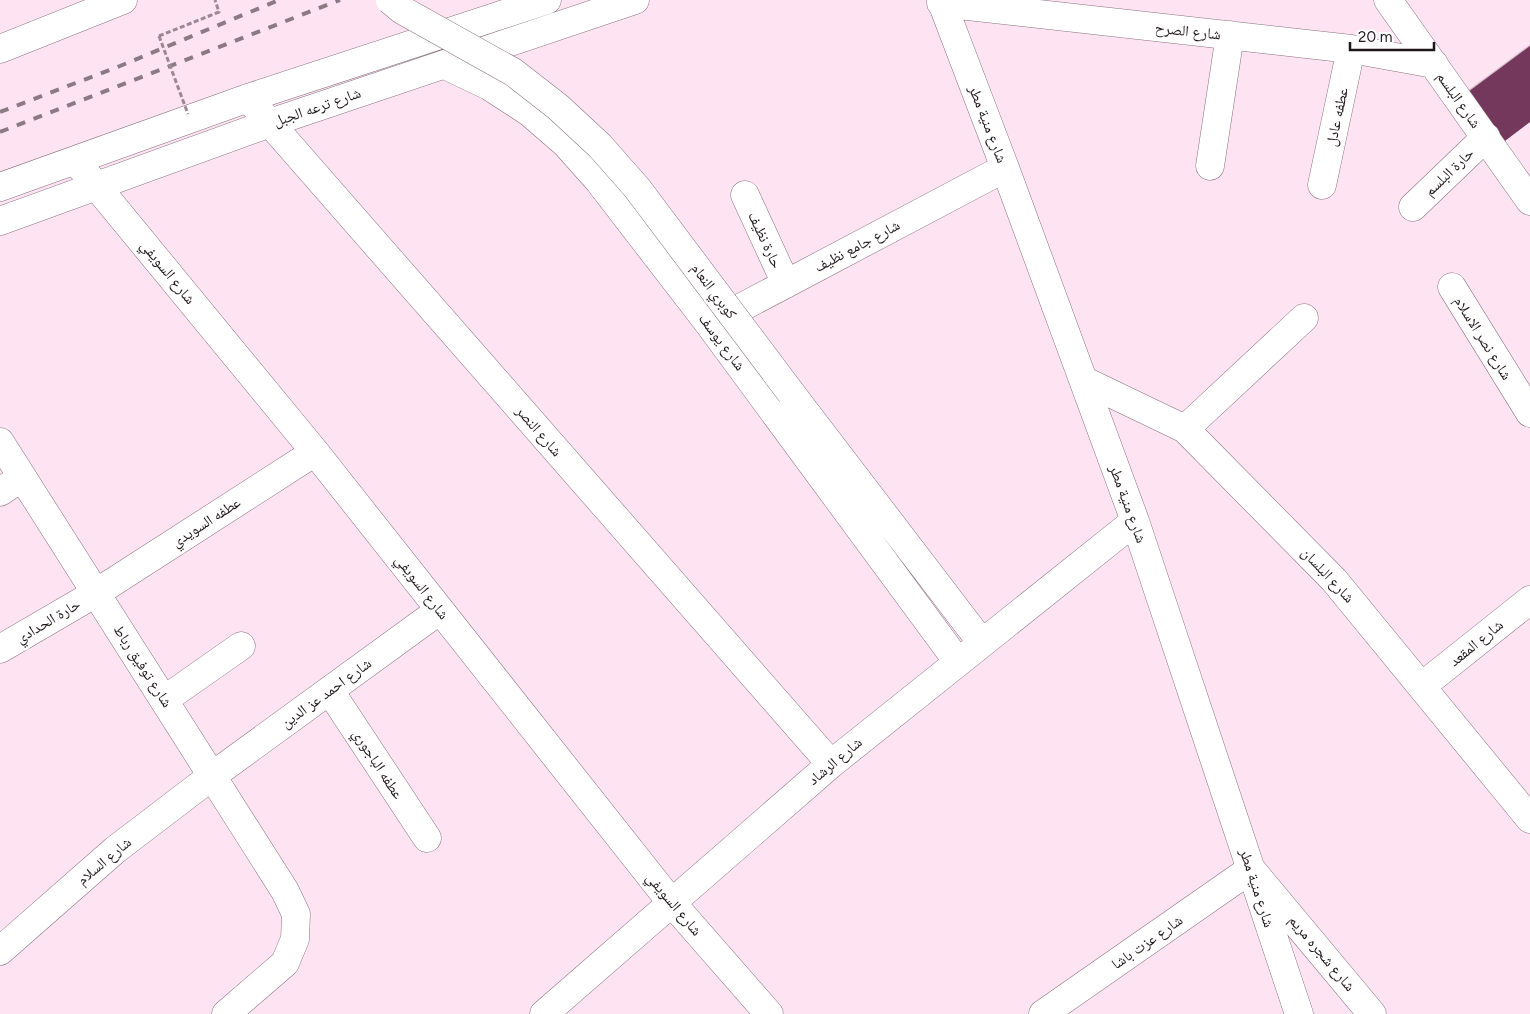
<svg xmlns="http://www.w3.org/2000/svg" width="1530" height="1014" font-family="Figtree,'Noto Naskh Arabic',sans-serif">
<style>
.building{fill:#73375c;filter:url(#shadow)}
.lines{fill:none;stroke-linecap:round;stroke-linejoin:round}
.minor-casing{stroke:#8a727f;stroke-width:29}
.path{stroke:#9b8892;stroke-width:3;stroke-dasharray:5 2.5;stroke-linecap:butt}
.minor{stroke:#fff;stroke-width:28}
.rail{stroke:#8b7a83;stroke-width:4;stroke-dasharray:9 9;stroke-linecap:butt}
.minor-bridge-casing{stroke:#8a727f;stroke-width:29;stroke-linecap:butt}
.path-bridge{stroke:#9b8892;stroke-width:3;stroke-dasharray:5 2.5;stroke-linecap:butt}
.minor-bridge{stroke:#fff;stroke-width:28}
.labels{text-anchor:middle;dominant-baseline:central;stroke-width:5;stroke-linejoin:round;paint-order:stroke}
.street-label{font-size:15px;fill:#1f161b;stroke:#fff}
</style>
<defs>
<filter id="shadow"><feDropShadow dx="4.5" dy="-4.5" stdDeviation="0" flood-color="#0004"/></filter>
</defs>
<rect width="100%" height="100%" fill="#fee4f2"/>
<path class="building" d="M1530,46V122L1501,144L1464,95Z"/>
<g class="lines">
<defs>
<path id="minor" d="M941,0L1005,168L1135,521L1299,1014
M1388,0L1530,201
M941,3L1351,49L1434,64
M0,49L123,0
M445,65L489,86L529,112L566,144L598,180L709,324L958,662
M248,98L831,764
M75,160L315,452L671,902L769,1014
M1210,166L1230,35
M1322,185L1351,49
M0,187L251,97L547,0
M745,195L786,284
M1413,207L1486,137
M0,221L270,123L635,0
M1452,287L1530,413
M710,324L1005,168
M1083,380L1185,429L1334,580L1530,819
M791,393L982,643
M1185,429L1304,318
M0,442L285,891L296,914L295,939L285,963L226,1014
M0,492L22,477
M0,649L96,593L315,452
M1422,686L1530,600
M330,691L427,838
M164,700L241,646
M0,951L115,850L212,776L440,610
M544,1014L831,764L1135,521
M1043,1014L1251,869L1372,1014"/>
</defs>
<use href="#minor" class="minor-casing"/>
<path class="path" d="M159,36L219,12L215,0"/>
<use href="#minor" class="minor"/>
<path class="rail" d="M0,112L120,66L279,0
M0,132L340,0"/>
<defs>
<path id="minor-bridge" d="M390,0L402,10L513,72L558,107L600,146L637,188L791,393"/>
</defs>
<use href="#minor-bridge" class="minor-bridge-casing"/>
<path class="path-bridge" d="M159,36L188,114"/>
<use href="#minor-bridge" class="minor-bridge"/>
</g>
<g class="labels">
<g class="street-label">
<text transform="translate(1188 31) rotate(6)">شارع الصرح</text>
<text transform="translate(1459 100) rotate(55)">شارع البلسم</text>
<text transform="translate(317 107) rotate(-19)">شارع ترعه الجبل</text>
<text transform="translate(1337 117) rotate(-78)">عطفه عادل</text>
<text transform="translate(988 124) rotate(69)">شارع منية مطر</text>
<text transform="translate(1449 172) rotate(-44)">حارة البلسم</text>
<text transform="translate(765 240) rotate(65)">حارة نظيف</text>
<text transform="translate(857 246) rotate(-28)">شارع جامع نظيف</text>
<text transform="translate(168 272) rotate(51)">شارع السويفي</text>
<text transform="translate(714 291) rotate(53)">كوبري النعام</text>
<text transform="translate(1483 338) rotate(58)">شارع نصر الاسلام</text>
<text transform="translate(722 342) rotate(53)">شارع يوسف</text>
<text transform="translate(539 431) rotate(49)">شارع النصر</text>
<text transform="translate(1128 504) rotate(70)">شارع منية مطر</text>
<text transform="translate(206 522) rotate(-33)">عطفه السويدي</text>
<text transform="translate(1328 575) rotate(47)">شارع البلسان</text>
<text transform="translate(422 587) rotate(52)">شارع السويفي</text>
<text transform="translate(48 621) rotate(-31)">حارة الحدادي</text>
<text transform="translate(1476 643) rotate(-39)">شارع المقعد</text>
<text transform="translate(143 666) rotate(57)">شارع توفيق رباط</text>
<text transform="translate(326 693) rotate(-36)">شارع احمد عز الدين</text>
<text transform="translate(835 761) rotate(-40)">شارع الرشاد</text>
<text transform="translate(378 764) rotate(57)">عطفه الباجوري</text>
<text transform="translate(104 861) rotate(-40)">شارع السلام</text>
<text transform="translate(1257 888) rotate(72)">شارع منية مطر</text>
<text transform="translate(674 904) rotate(50)">شارع السويفي</text>
<text transform="translate(1147 942) rotate(-35)">شارع عزت باشا</text>
<text transform="translate(1322 953) rotate(50)">شارع شجره مريم</text>
</g>
</g>
<path d="M1350 42v8h84v-8" fill="none" stroke="#1f161b" stroke-width="2.5"/>
<text x="1358" y="42" font-size="15" fill="#1f161b" stroke="#ffffff" stroke-width="4" paint-order="stroke">20 m</text>
</svg>
